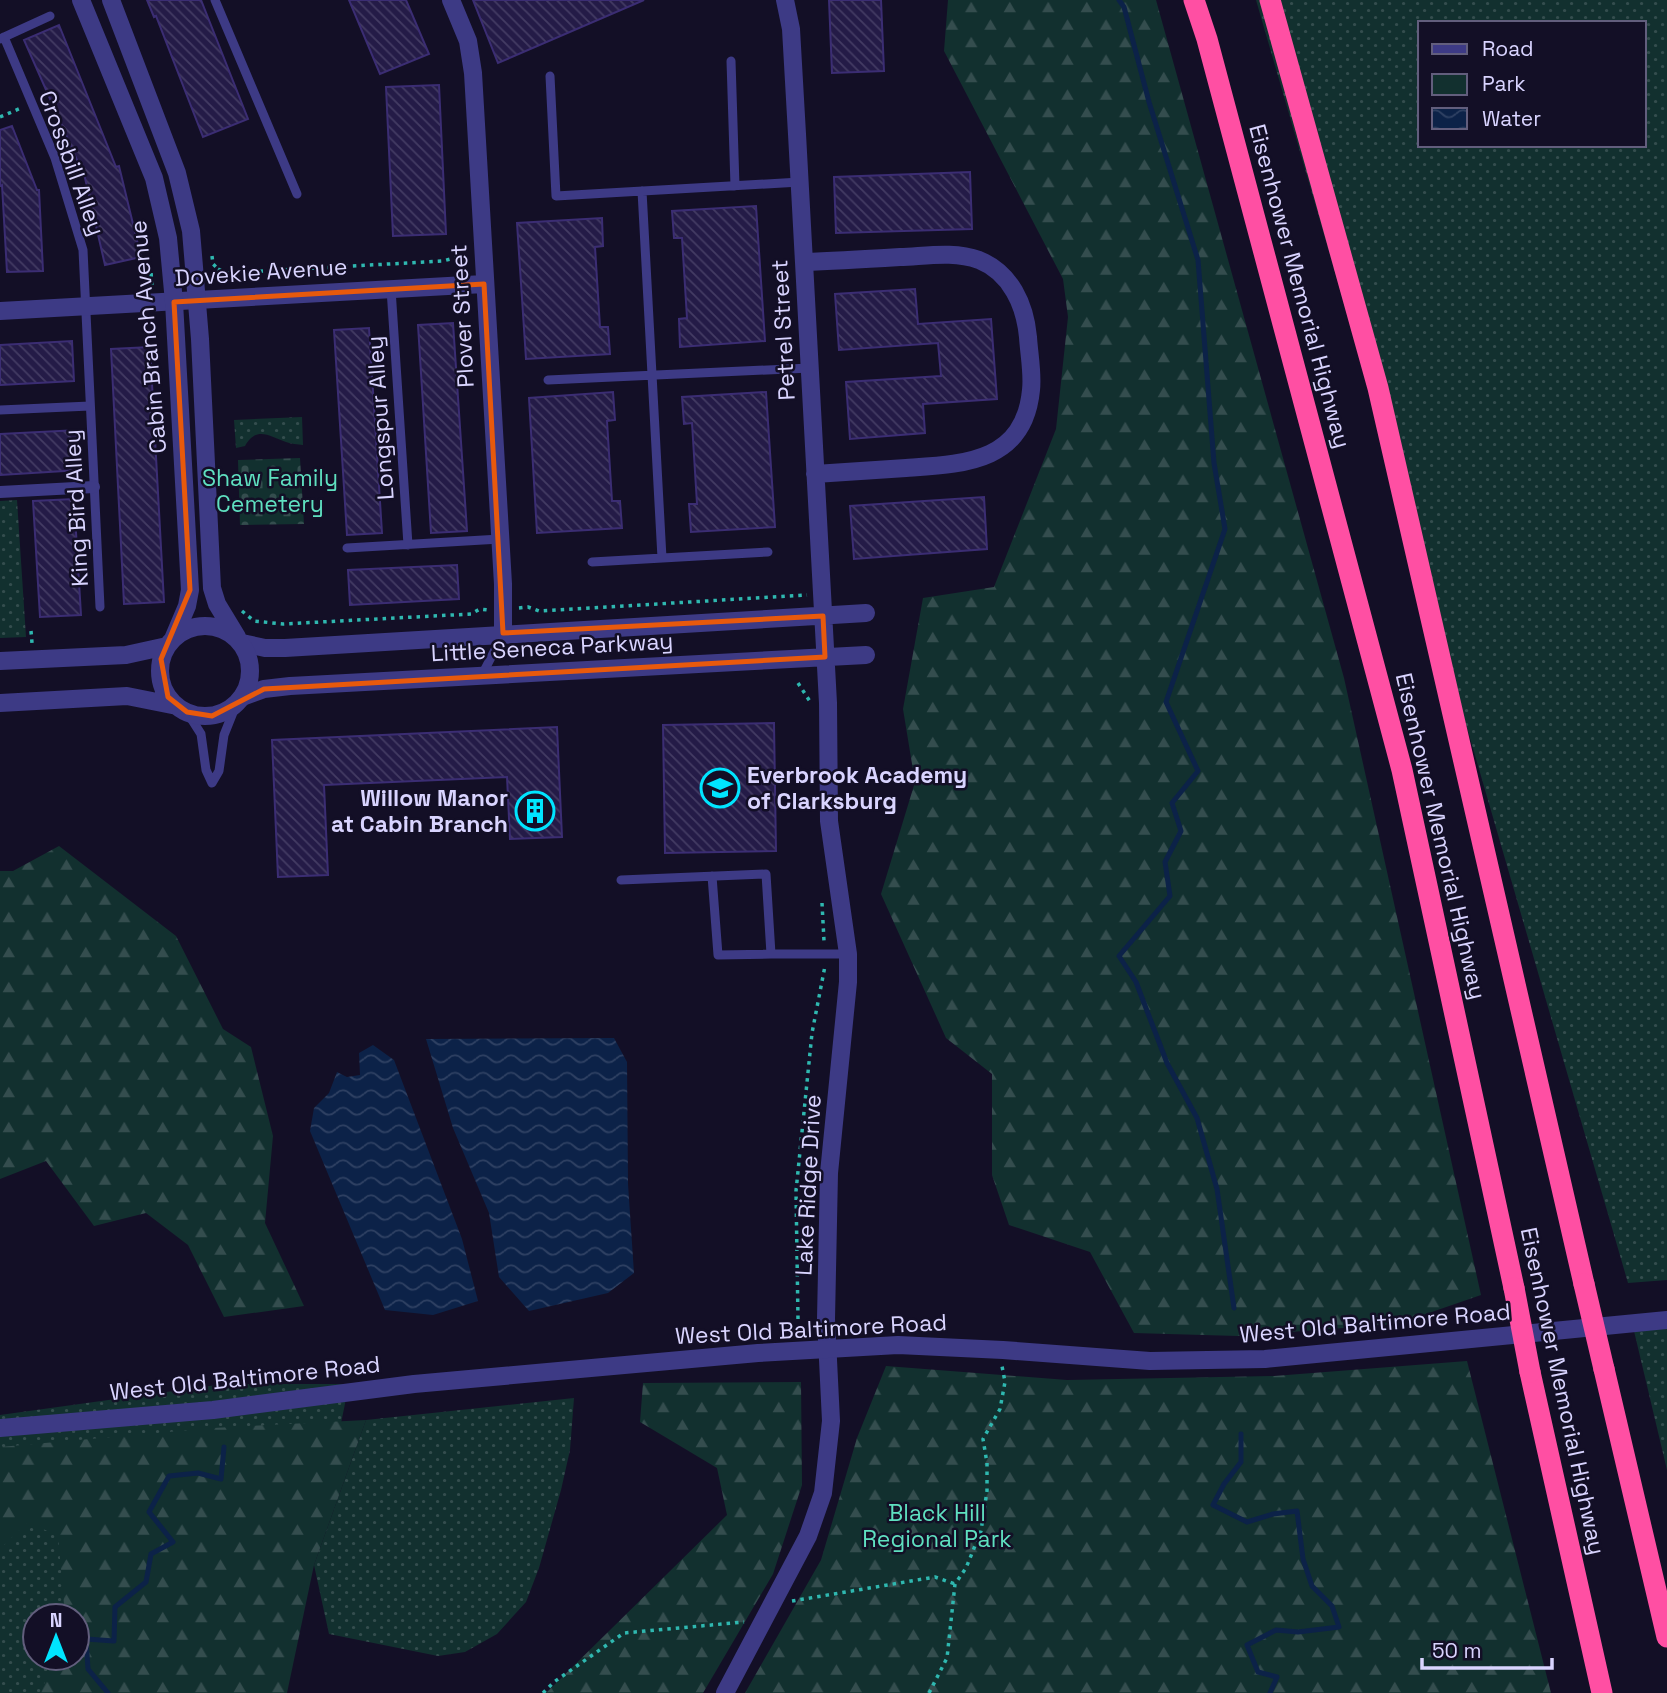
<svg xmlns="http://www.w3.org/2000/svg" width="1667" height="1693" font-family="'Space Grotesk',sans-serif">
<style>
.green{fill:url(#green-dots);fill-rule:evenodd}
.forest{fill:url(#forest-firs)}
.cemetery{fill:url(#cemetery-stones)}
.water{fill:url(#water-waves)}
.lines{fill:none;stroke-linecap:round;stroke-linejoin:round}
.stream{stroke:#0c2248;stroke-width:5}
.building{fill:url(#building-back-hatch);stroke:#3b2d73;stroke-width:2}
.path{stroke:#2fb8b0;stroke-width:3.5;stroke-dasharray:3.5 5;stroke-linecap:butt}
.service{stroke:#3d3a85;stroke-width:9}
.pedestrian{stroke:#3d3a85;stroke-width:12}
.minor{stroke:#3d3a85;stroke-width:18}
.tertiary{stroke:#3d3a85;stroke-width:18}
.motorway{stroke:#ff4fa3;stroke-width:21}
.motorway-bridge{stroke:#ff4fa3;stroke-width:21}
.marked{fill:none;stroke:#e8590c;stroke-width:5;stroke-linejoin:round}
.labels{text-anchor:middle;dominant-baseline:central;stroke-width:5;stroke-linejoin:round;paint-order:stroke}
.street-label{font-size:23px;fill:#d9d4ff;stroke:#130f26}
.park-label{font-size:23px;fill:#5fe0c0;stroke:#130f26}
.poi-label{font-size:23px;font-weight:bold;fill:#d9d4ff;stroke:#130f26;text-anchor:start}
</style>
<defs>
<pattern id="green-dots" width="8" height="8" patternUnits="userSpaceOnUse" patternTransform="scale(1.75)"><rect width="8" height="8" fill="#12302f"/><path d="M2 2h.1M6 6h.1" fill="none" stroke="#344d4e" stroke-width="1.8" stroke-linecap="round"/></pattern>
<pattern id="forest-firs" width="22" height="20" patternUnits="userSpaceOnUse" patternTransform="scale(1.75)"><rect width="22" height="20" fill="#12302f"/><path d="M5 1l3.5 6h-7zM16 11l3.5 6h-7z" fill="#344d4e"/></pattern>
<pattern id="cemetery-stones" width="16" height="16" patternUnits="userSpaceOnUse" patternTransform="scale(1.75)"><rect width="16" height="16" fill="#12302f"/><path d="M2 7V4a2 2 0 0 1 4 0v3zM10 15v-3a2 2 0 0 1 4 0v3z" fill="#344d4e"/></pattern>
<pattern id="water-waves" width="16" height="10" patternUnits="userSpaceOnUse" patternTransform="scale(1.75)"><rect width="16" height="10" fill="#0c2248"/><path d="M0 5q4-4 8 0t8 0" fill="none" stroke="#2f4163"/></pattern>
<pattern id="building-back-hatch" width="6" height="6" patternUnits="userSpaceOnUse" patternTransform="scale(1.75)"><rect width="6" height="6" fill="#241b47"/><path d="M-1 5l2 2M0 0l6 6M5-1l2 2" fill="none" stroke="#433b63"/></pattern>
</defs>
<rect width="100%" height="100%" fill="#130f26"/>
<path class="green" d="M1256,0H1667V1280L1628,1283ZM1420,23H1644V145H1420Z
M302,417L303,445C298,444 291,444 286,442C271,437 256,425 245,446L236,448L234,420Z
M17,500L26,637L0,638V501Z
M1667,1328V1470L1634,1331Z
M224,1384H349L286,1693H0V1415ZM35,1616H77V1658H35Z
M574,1398L570,1450L561,1490L539,1568L526,1602L497,1634L465,1652L438,1656L329,1634L314,1565L366,1420Z"/>
<path class="forest" d="M948,0H1156L1344,678L1481,1295L1397,1324L1238,1336L1134,1333L1090,1252L1009,1225L992,1175V1074L946,1038L881,894L915,782L903,709L923,598L994,587L1056,429L1068,317L1063,279L944,51Z
M59,846L176,936L223,1029L251,1047L273,1136L265,1223L304,1306L224,1317L188,1245L146,1213L94,1226L46,1161L0,1179V871H13Z
M1467,1361L1551,1693H745L821,1560L857,1438L886,1366L1067,1380L1274,1376Z
M801,1382L802,1485L773,1574L703,1693H546L727,1515L717,1468L640,1422L643,1383Z
M366,1420L314,1565L287,1693H41L53,1658H77V1616H65L58,1536L28,1522L0,1549V1447L213,1428Z"/>
<path class="cemetery" d="M300,458L304,524L240,525L238,460Z"/>
<path class="water" d="M614,1038L627,1062L628,1184L634,1273L608,1293L529,1311L499,1277L489,1213L453,1128L426,1039Z
M373,1045L394,1060L462,1239L478,1301L433,1315L385,1310L310,1131L314,1108L329,1093L337,1072L347,1077L360,1075L359,1053Z"/>
<g class="lines">
<path class="stream" d="M1119,0L1124,7L1149,102L1198,260L1214,463L1225,529L1166,702L1198,771L1172,803L1181,831L1165,862L1170,896L1119,956L1136,982L1167,1063L1197,1118L1217,1189L1234,1308
M1241,1434V1462L1224,1484L1213,1505L1247,1522L1273,1514L1297,1511L1303,1559L1312,1586L1332,1606L1339,1627L1298,1632L1276,1630L1247,1645L1258,1672L1277,1677L1270,1693
M108,1693L88,1669L86,1639L114,1641L115,1607L146,1582L151,1554L173,1542L149,1512L169,1476L198,1473L221,1479L224,1447"/>
</g>
<path class="building" d="M147,0H201L248,119L203,137L156,16L154,17Z
M349,0H406L429,54L380,74Z
M473,0H644L498,63Z
M829,0H881L884,71L832,73Z
M59,25L116,167L119,166L141,257L105,265L85,178L24,40Z
M439,85L446,234L393,236L386,87Z
M12,126L37,190H39L43,271L7,272L2,185L0,186V130Z
M970,172L972,229L836,233L834,177Z
M756,206L765,341L680,347L679,319L687,318L682,238H674L672,211Z
M602,218L603,246L595,247L600,327H608L610,354L526,359L517,223Z
M915,289L918,324L991,319L997,399L923,404L925,433L850,439L846,382L941,376L938,343L839,350L835,294Z
M453,323L467,531L431,533L418,325Z
M369,328L382,533L347,535L334,330Z
M72,341L74,381L0,385V345Z
M150,347L164,602L124,604L111,349Z
M613,392L615,420L607,421L612,501H620L622,528L537,533L529,398Z
M766,392L775,527L691,532L689,504H697L692,423L684,424L682,397Z
M78,430L80,470L0,475V434Z
M984,497L987,549L854,559L850,506Z
M74,499L81,615L40,617L33,501Z
M457,565L459,599L350,605L348,570Z
M774,723L776,851L665,853L663,725Z
M557,727L562,837L510,839L507,777L324,785L328,875L278,877L272,740Z"/>
<g class="lines">
<path class="path" d="M0,117L21,108
M212,256L213,264L218,269L216,279
M218,269L226,273L443,261L458,257L459,268
M152,285L151,272L153,269
M519,608L528,607L539,611L807,595
M242,611L254,621L283,624L471,614L480,609L488,610
M31,631L32,643
M798,683L811,703
M822,903L824,941
M798,1319L796,1191L812,1033L825,966
M792,1601L935,1577L955,1584
M543,1693L554,1682L624,1633L744,1622
M929,1693L947,1658L955,1584L966,1568L981,1531L987,1491V1463L983,1439L1000,1409L1005,1382L1002,1366"/>
<path class="service" d="M215,0L297,194
M4,37L55,158L83,250L100,607
M0,39L50,16
M731,61L735,186
M550,76L556,196L800,182
M642,191L662,558
M391,289L408,545
M548,380L810,368
M0,410L90,406
M347,548L500,539
M592,562L768,552
M482,675L502,636
M187,712L201,734L206,770L212,783
M212,783L219,771L224,735L236,705
M712,876L718,955L771,954
M621,880L766,874L771,954H848"/>
<path class="pedestrian" d="M0,492L94,487"/>
<path class="minor" d="M451,0L468,41L473,73L503,584V633
M804,262C836,261 868,259 900,257C927,256 954,251 979,260C1011,273 1025,305 1028,337C1029,354 1033,374 1031,390C1024,463 963,464 906,468C876,470 846,472 815,474
M0,311L484,284
M242,643L265,648H285L866,613
M242,697L264,689L290,686L866,655
M725,1693L808,1536L823,1493L831,1421L826,1319L829,1173L848,982V954L829,821L828,703L797,134L791,29L785,0"/>
<path class="tertiary" d="M81,0L154,178L168,238L174,302L190,590L187,606L173,639
M111,0L177,173L191,231L200,339L212,588L217,604L237,637
M160 671a45 45 0 1 1 90 0a45 45 0 1 1-90 0Z
M0,661L126,655L167,646
M0,703L127,696L177,706
M0,1428L213,1410L414,1384L758,1353L898,1345L1003,1350L1150,1361L1265,1359L1667,1320"/>
<path class="motorway" d="M1194,0L1207,39L1402,770L1514,1288
M1270,0L1378,388L1584,1284
M1604,1369L1667,1637
M1530,1372L1602,1693"/>
<path class="motorway-bridge" d="M1584,1284L1604,1369
M1514,1288L1530,1372"/>
</g>
<path class="marked" d="M484,284L503,633L823,616L825,657L264,689L212,716L187,712L168,697L161,659L190,590L174,302Z"/>
<defs>
<symbol id="school-ring" viewBox="-11 -11 22 22"><circle r="9.5" fill="#130f26" stroke="#00e5ff" stroke-width="1.5"/><path d="M0-5L7-2L0 1L-7-2ZM-4 1L0 2.5L4 1V4Q0 6-4 4Z" fill="#00e5ff"/></symbol>
<symbol id="building-ring" viewBox="-11 -11 22 22"><circle r="9.5" fill="#130f26" stroke="#00e5ff" stroke-width="1.5"/><path d="M-4-6H4V6H1V3H-1V6H-4ZM-2.5-4.3h1.7v1.8h-1.7ZM.8-4.3h1.7v1.8H.8ZM-2.5-1h1.7V.8h-1.7ZM.8-1h1.7V.8H.8Z" fill="#00e5ff"/></symbol>
</defs>
<g fill-rule="evenodd">
<use href="#school-ring" x="698" y="766" width="44" height="44"/>
<use href="#building-ring" x="513" y="789" width="44" height="44"/>
</g>
<g class="labels">
<g class="street-label">
<text transform="translate(72 163) rotate(70)">Crossbill Alley</text>
<text transform="translate(261 272) rotate(-4)">Dovekie Avenue</text>
<text transform="translate(1300 286) rotate(75)">Eisenhower Memorial Highway</text>
<text transform="translate(462 316) rotate(-93)">Plover Street</text>
<text transform="translate(783 330) rotate(-93)">Petrel Street</text>
<text transform="translate(148 337) rotate(-95)">Cabin Branch Avenue</text>
<text transform="translate(380 418) rotate(-94)">Longspur Alley</text>
<text transform="translate(76 508) rotate(-93)">King Bird Alley</text>
<text transform="translate(552 647) rotate(-3)">Little Seneca Parkway</text>
<text transform="translate(1441 836) rotate(77)">Eisenhower Memorial Highway</text>
<text transform="translate(808 1185) rotate(-87)">Lake Ridge Drive</text>
<text transform="translate(1375 1323) rotate(-5)">West Old Baltimore Road</text>
<text transform="translate(811 1329) rotate(-3)">West Old Baltimore Road</text>
<text transform="translate(245 1378) rotate(-6)">West Old Baltimore Road</text>
<text transform="translate(1563 1391) rotate(78)">Eisenhower Memorial Highway</text>
</g>
<g class="park-label">
<text x="270" y="478">Shaw Family<tspan x="270" dy="26">Cemetery</tspan></text>
<text x="937" y="1513">Black Hill<tspan x="937" dy="26">Regional Park</tspan></text>
</g>
<g class="poi-label">
<text x="747" y="775">Everbrook Academy<tspan x="747" dy="26">of Clarksburg</tspan></text>
<text x="508" y="798" text-anchor="end">Willow Manor<tspan x="508" dy="26">at Cabin Branch</tspan></text>
</g>
</g>
<rect x="1418" y="21" width="228" height="126" fill="#130f26" stroke="#625e7d" stroke-width="2"/>
<rect x="1432" y="44" width="35" height="10" fill="#3d3a85" stroke="#625e7d" stroke-width="2"/>
<text x="1482" y="56" font-size="21" fill="#d9d4ff">Road</text>
<rect x="1432" y="74" width="35" height="21" fill="#12302f" stroke="#625e7d" stroke-width="2"/>
<text x="1482" y="91" font-size="21" fill="#d9d4ff">Park</text>
<rect x="1432" y="108" width="35" height="21" fill="url(#water-waves)" stroke="#625e7d" stroke-width="2"/>
<text x="1482" y="126" font-size="21" fill="#d9d4ff">Water</text>
<g transform="translate(56 1637)"><circle r="33" fill="#130f26" stroke="#625e7d" stroke-width="2"/>
<path d="M0-5L12 26L0 18L-12 26Z" fill="#00e5ff"/>
<text y="-10" font-size="19" font-weight="bold" text-anchor="middle" fill="#d9d4ff">N</text>
</g>
<path d="M1422 1658v10h130v-10" fill="none" stroke="#d9d4ff" stroke-width="3.5"/>
<text x="1432" y="1658" font-size="21" fill="#d9d4ff" stroke="#130f26" stroke-width="5" paint-order="stroke">50 m</text>
</svg>
